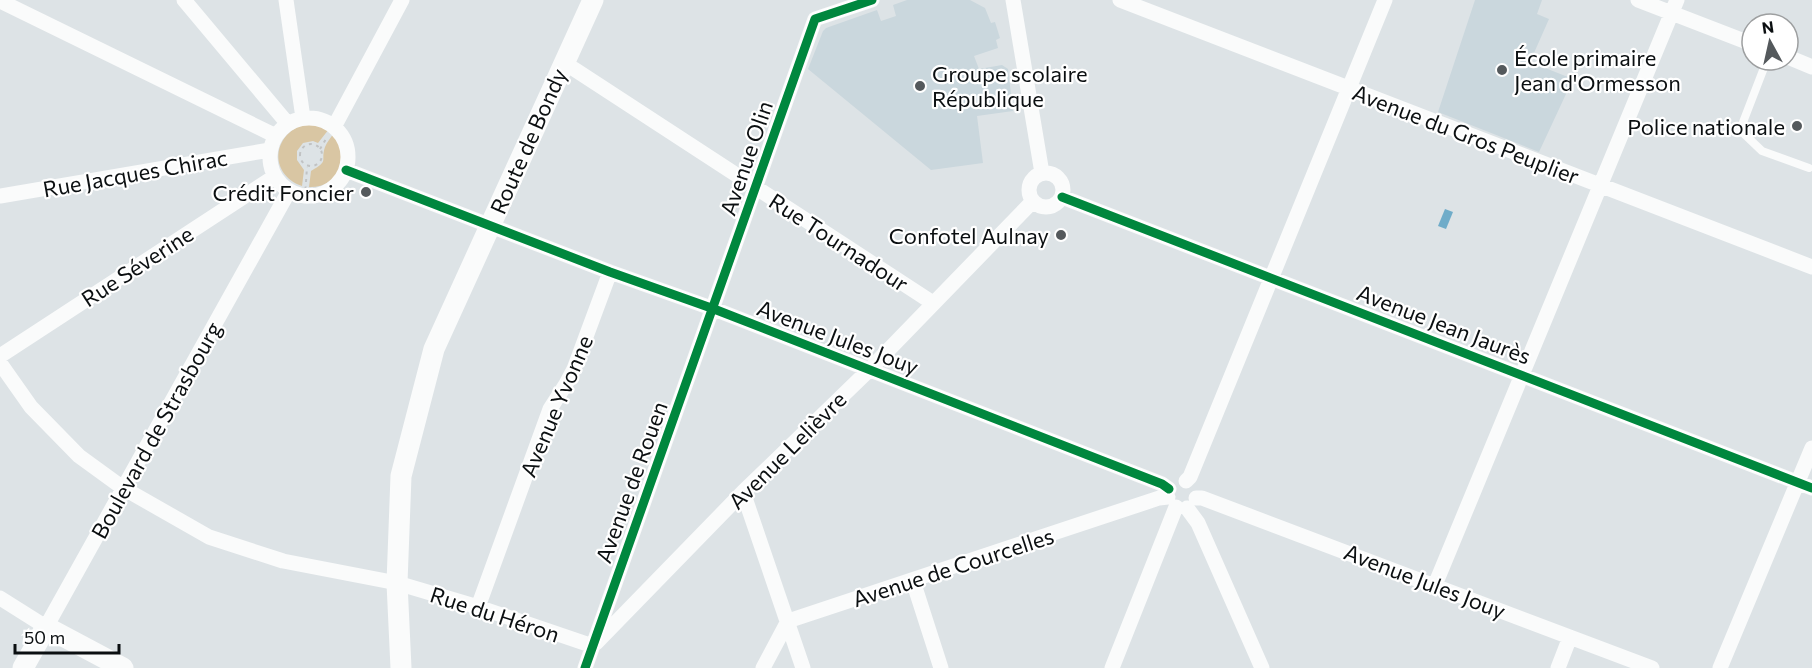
<svg xmlns="http://www.w3.org/2000/svg" width="1812" height="668" font-family="Commissioner,sans-serif">
<style>
.built{fill:#cad7dd}
.green{fill:#d9c6a3}
.water{fill:#6facc9}
.lines{fill:none;stroke-linecap:round;stroke-linejoin:round}
.path{stroke:#c1c3c4;stroke-width:2;stroke-dasharray:3 4.5;stroke-linecap:butt}
.lane{stroke:#fafbfb;stroke-width:8}
.street{stroke:#fafbfb;stroke-width:15}
.secondary{stroke:#fafbfb;stroke-width:21}
.cycleway-casing{stroke:#fff;stroke-width:13}
.cycleway{stroke:#00873e;stroke-width:9}
.poi-dot{fill:#54595c;stroke:#fff;stroke-width:2}
.labels{text-anchor:middle;dominant-baseline:central;stroke-width:4.5;stroke-linejoin:round;paint-order:stroke}
.poi-label{font-size:22px;fill:#0b0f11;stroke:#fff;text-anchor:end}
.street-label{font-size:22px;fill:#0b0f11;stroke:#fff}
</style>
<rect width="100%" height="100%" fill="#dde3e6"/>
<path class="built" d="M907,0H970L985,8L991,23L995,22L1000,38L996,40L998,48L974,56L979,69L1002,65L1008,69L1013,111L977,116L983,163L931,170L808,69L823,31L826,28L877,10L881,21L896,16L893,5Z
M1475,0H1542L1537,14L1549,19L1530,62L1573,79L1539,152L1438,112Z"/>
<path class="green" d="M306,124H314L329,129L318,143L313,141L303,143L297,151V160L304,170L302,186C268,174 272,133 306,124Z
M334,133C351,156 340,188 309,187L311,171C330,160 320,162 325,147C327,142 331,137 334,133Z"/>
<path class="water" d="M1445,209L1453,212L1446,229L1438,226Z"/>
<g class="lines">
<path class="path" d="M300 155a11 11 0 1 1 22 0a11 11 0 1 1-22 0Z
M320,149L326,139
M305,197L307,167"/>
<path class="lane" d="M1767,60L1740,130L1762,151L1809,168"/>
<path class="street" d="M184,0L288,124
M286,0L303,118
M1013,0L1042,173
M1120,0L1812,267
M1638,0L1752,44
M0,1L276,136
M1788,57L1812,67
M563,64L574,69L933,303
M270 157a39 39 0 1 1 78 0a39 39 0 1 1-78 0Z
M334,127L402,0
M346,170L610,272L714,309L1162,484L1169,489
M1029 190a17 17 0 1 1 34 0a17 17 0 1 1-34 0Z
M0,196L270,150
M1062,197L1812,488
M0,356L274,177
M0,363L31,407L79,456L123,488L209,537L283,561L397,583L478,607L593,646
M1186,481L1190,477L1385,0
M743,492L803,668
M1196,498H1202L1652,668
M1187,508L1198,523L1262,668
M913,581L941,668
M1435,585L1677,0
M0,598L46,627L289,191
M478,607L550,409L566,384L574,369L610,272
M596,643L743,492L869,370L1032,202
M585,668L815,19L872,0
M763,668L788,621L1159,498L1168,497
M1112,668L1176,507
M1558,668L1570,637
M1720,668L1812,448"/>
<path class="secondary" d="M23,668L46,627L123,668
M401,668L397,583L401,476L434,349L593,0"/>
<defs>
<path id="cycleway" d="M346,170L610,272L714,309L1162,484L1169,489
M1062,197L1812,488
M585,668L815,19L872,0"/>
</defs>
<use href="#cycleway" class="cycleway-casing"/>
<use href="#cycleway" class="cycleway"/>
</g>
<g class="poi-dot">
<circle cx="1502" cy="70" r="6"/>
<circle cx="920" cy="86" r="6"/>
<circle cx="1797" cy="126" r="6"/>
<circle cx="366" cy="192" r="6"/>
<circle cx="1061" cy="235" r="6"/>
</g>
<g class="labels">
<g class="poi-label">
<text x="1514" y="57" text-anchor="start">École primaire<tspan x="1514" dy="25">Jean d'Ormesson</tspan></text>
<text x="932" y="73" text-anchor="start">Groupe scolaire<tspan x="932" dy="25">République</tspan></text>
<text x="1785" y="126">Police nationale</text>
<text x="354" y="192">Crédit Foncier</text>
<text x="1049" y="235">Confotel Aulnay</text>
</g>
<g class="street-label">
<text transform="translate(1466 134) rotate(21)">Avenue du Gros Peuplier</text>
<text transform="translate(528 141) rotate(-66)">Route de Bondy</text>
<text transform="translate(746 158) rotate(-71)">Avenue Olin</text>
<text transform="translate(135 173) rotate(-10)">Rue Jacques Chirac</text>
<text transform="translate(839 242) rotate(33)">Rue Tournadour</text>
<text transform="translate(137 266) rotate(-33)">Rue Séverine</text>
<text transform="translate(1444 324) rotate(21)">Avenue Jean Jaurès</text>
<text transform="translate(838 337) rotate(21)">Avenue Jules Jouy</text>
<text transform="translate(556 406) rotate(-67)">Avenue Yvonne</text>
<text transform="translate(156 430) rotate(-61)">Boulevard de Strasbourg</text>
<text transform="translate(787 450) rotate(-45)">Avenue Lelièvre</text>
<text transform="translate(631 482) rotate(-70)">Avenue de Rouen</text>
<text transform="translate(953 567) rotate(-18)">Avenue de Courcelles</text>
<text transform="translate(1425 581) rotate(21)">Avenue Jules Jouy</text>
<text transform="translate(495 614) rotate(18)">Rue du Héron</text>
</g>
</g>
<g transform="translate(1770 42) rotate(352)"><circle r="28" fill="#ffffff" stroke="#9d9fa0" stroke-width="1.5"/>
<path d="M0-4.5L10 22L0 15L-10 22Z" fill="#54595c"/>
<text y="-9" font-size="16" font-weight="bold" text-anchor="middle" fill="#0b0f11">N</text>
</g>
<path d="M15 644v9h104v-9" fill="none" stroke="#0b0f11" stroke-width="3"/>
<text x="24" y="644" font-size="18" fill="#0b0f11" stroke="#ffffff" stroke-width="4.5" paint-order="stroke">50 m</text>
</svg>
